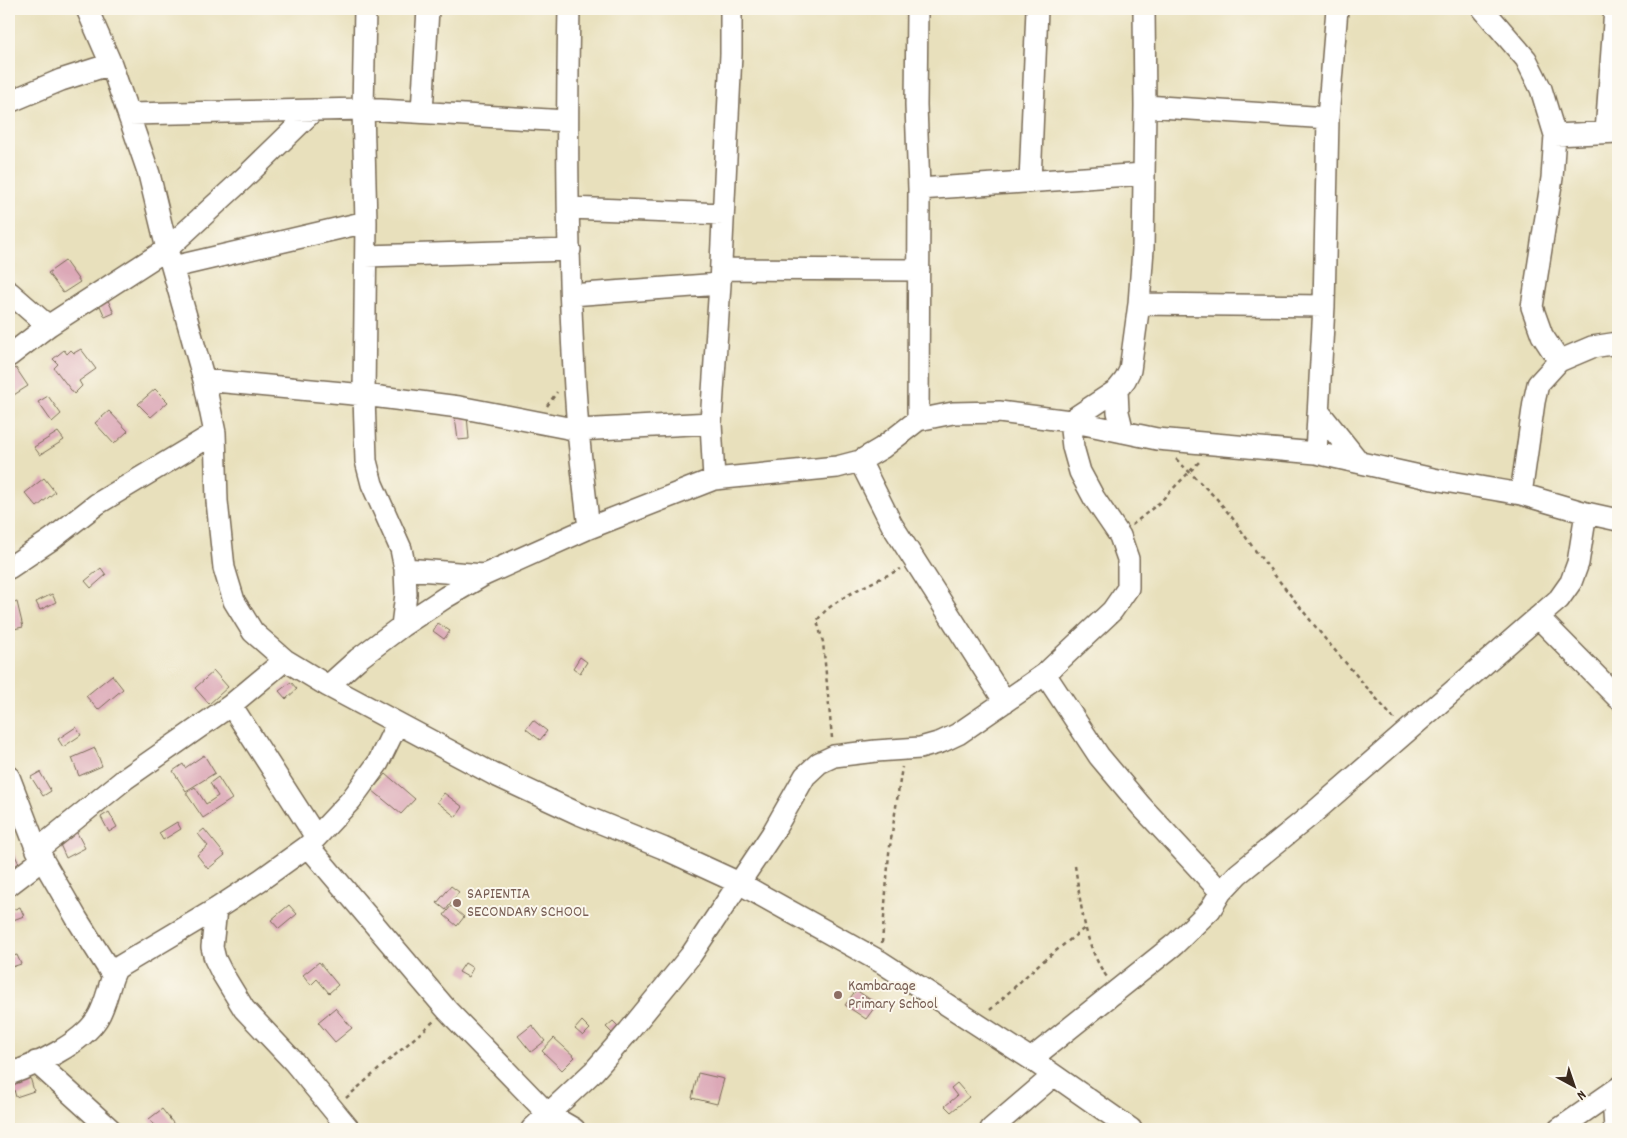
<svg xmlns="http://www.w3.org/2000/svg" width="1627" height="1138" font-family="Dekko,sans-serif">
<style>
.building{fill:#dca8b7}
.lines{fill:none;stroke-linecap:round;stroke-linejoin:round}
.minor-casing{stroke:#786a55;stroke-width:24}
.path{stroke:#786a55;stroke-width:2.5;stroke-dasharray:4 4;stroke-linecap:butt}
.minor{stroke:#fff;stroke-width:21}
.education-dot{fill:#8d6e63;stroke:#fbf7ec;stroke-width:2}
.labels{text-anchor:middle;dominant-baseline:central;stroke-width:4;stroke-linejoin:round;paint-order:stroke}
.education-label{font-size:16px;fill:#785e54;stroke:#fbf7ec;text-anchor:start}
</style>
<rect width="100%" height="100%" fill="#fbf7ec"/>
<filter id="ink" filterUnits="userSpaceOnUse"><feTurbulence type="fractalNoise" baseFrequency=".02" numOctaves="2"/><feDisplacementMap in="SourceGraphic" scale="10" xChannelSelector="R" yChannelSelector="G"/><feConvolveMatrix kernelMatrix="1 2 1 2 8 2 1 2 1" color-interpolation-filters="sRGB"/></filter>
<filter id="wash" filterUnits="userSpaceOnUse"><feTurbulence type="fractalNoise" baseFrequency=".0096" numOctaves="4" result="noise"/><feDisplacementMap in="SourceGraphic" scale="20" xChannelSelector="R" yChannelSelector="G"/><feGaussianBlur stdDeviation="1.12" result="paint"/><feColorMatrix in="noise" values="0 0 0 0 0 0 0 0 0 0 0 0 0 0 0 0 0 1.4 0 .05"/><feComposite in="paint" operator="in"/></filter>
<g filter="url(#wash)">
<rect width="100%" height="100%" fill="#e8e0bc"/>
<g id="blocks">
<path class="building" d="M65,261L80,282L63,293L48,273Z
M105,294L114,313L105,317L96,297Z
M81,349L96,369L79,381L82,386L74,394L54,368L58,364L53,359L64,350L67,354L71,350L74,353Z
M16,368L28,386L9,398V372Z
M155,389L168,402L151,417L138,404Z
M48,396L61,414L52,422L38,402Z
M109,411L128,431L114,444L95,423Z
M467,415L469,439L458,440L455,417Z
M58,432L64,440L40,455L34,447Z
M44,478L55,492L37,507L25,493Z
M101,568L106,575L91,588L85,581Z
M52,594L56,602L40,610L36,602Z
M17,602L23,627L9,630V604Z
M438,623L450,631L444,639L433,631Z
M580,657L587,662L580,673L573,668Z
M214,671L228,687L209,704L195,688Z
M112,675L123,689L98,710L86,696Z
M291,682L297,689L286,699L279,691Z
M533,720L547,731L540,740L526,729Z
M76,727L81,735L63,747L58,739Z
M95,748L102,766L79,776L72,758Z
M204,755L215,773L186,791L173,771L183,764L185,768Z
M40,772L51,791L43,796L31,777Z
M386,774L415,799L401,814L372,790Z
M218,777L232,799L203,818L186,793L195,787L206,804L218,796L210,783Z
M444,793L463,807L456,817L437,802Z
M109,812L117,827L109,832L101,817Z
M177,822L181,829L163,840L159,833Z
M204,829L225,855L208,869L197,855L208,846L198,834Z
M76,831L85,848L66,858L58,840Z
M12,849L20,866L9,871V851Z
M451,886L459,892L446,910L437,903Z
M289,905L297,914L279,929L271,920Z
M451,906L464,917L457,926L444,915Z
M20,907L24,916L13,920L10,911Z
M17,955L21,964L9,968V957Z
M319,962L338,985L329,993L317,979L311,985L303,975Z
M465,963L473,968L468,977L459,972Z
M856,990L877,1004L866,1019L845,1005Z
M335,1008L352,1028L335,1042L318,1022Z
M582,1021L590,1029L583,1036L575,1029Z
M613,1021L620,1028L613,1034L606,1027Z
M532,1025L545,1041L531,1052L518,1036Z
M554,1038L575,1057L562,1070L542,1051Z
M698,1073L724,1079L717,1104L692,1098Z
M30,1077L34,1091L16,1097L12,1083Z
M957,1083L969,1097L951,1112L945,1106L957,1096L951,1088Z
M162,1109L177,1128L175,1129H157L149,1119Z"/>
</g>
</g>
<g filter="url(#ink)">
<use href="#blocks" fill-opacity="0" stroke="#786a55" stroke-width="1"/>
<g class="lines">
<defs>
<path id="minor" d="M87,9L111,64L149,174L167,249L204,380L215,433L217,501L224,568L234,601L253,632L285,660L328,686L493,774L579,814L663,848L739,883L881,962L1031,1059L1131,1129
M365,9L363,109L366,222L364,395L366,461L372,484L401,549L405,569L406,594L402,626
M569,9C566,149 567,290 578,430C581,462 585,495 589,528
M917,9L916,105L919,189L918,420
M1483,9L1526,59L1541,89L1555,135L1552,178L1532,307L1542,335L1559,361
M9,102L61,80L111,64
M1145,106L1328,118
M422,112L428,9
M129,114L363,109L567,121
M1606,132L1615,9
M1555,135L1618,132
M1030,182L1037,9
M919,189L1144,174
M569,208L723,214
M366,256L570,250
M173,267L366,222
M721,269L919,270
M9,292L48,326
M571,295L720,284
M1139,304L1324,306
M9,356L48,326L167,249L243,179L314,110
M204,380L364,395L459,407L578,430L711,423
M1117,390L1118,412L1123,432
M1319,412L1359,462
M1316,453L1324,306L1328,118L1337,9
M860,461L892,525L1005,702
M714,479L711,423L720,284L731,54V9
M1521,494L1534,402L1538,384L1559,361L1592,347L1618,343
M9,568L52,539L97,504L215,433
M405,569L484,575
M1538,617L1618,698
M1045,674L1099,756L1141,806L1221,892
M328,686L358,659L402,626L446,597L484,575L589,528L714,479L837,467L860,461L882,448L918,420L953,413L999,412L1070,421L1157,439L1316,453L1433,479L1521,494L1586,513L1618,520
M231,705L316,837
M9,777L37,850L77,919L113,976
M308,846L447,1010L548,1114L574,1129
M37,850L125,779L231,705L285,660
M9,885L43,859
M216,909L212,947L215,959L222,973L244,1009L294,1062L349,1129
M1031,1059L1175,944L1210,910L1221,892L1238,874L1312,814L1559,599L1571,582L1578,563L1586,513
M36,1062L110,1129
M9,1074C36,1065 81,1044 97,1019C105,1007 108,989 113,976L116,969L122,965L216,909L262,879L308,846L351,800L378,763L397,724
M532,1129L594,1071L629,1031L691,955L772,834L805,776L819,763L834,756L876,751L920,748L941,742L958,734L1045,674L1112,611L1128,588V559L1120,536L1094,498L1080,472L1073,447L1070,421L1117,390L1125,380L1130,370L1139,304L1143,249L1145,106L1144,9
M991,1129L1053,1076
M1559,1129L1618,1088
M1615,1129L1614,1113L1616,1090"/>
</defs>
<use href="#minor" class="minor-casing"/>
<path class="path" d="M547,406L557,392
M1176,459L1217,499L1234,520L1254,549L1326,640L1394,719
M1132,525L1159,503L1201,460
M832,738L823,642L817,621C830,599 877,581 900,569
M1075,866C1081,903 1084,946 1107,977
M882,943L889,853L902,767
M990,1010L1038,965L1086,927
M9,1045L12,1053
M346,1098L434,1021"/>
<use href="#minor" class="minor"/>
</g>
</g>
<g class="education-dot">
<circle cx="457" cy="903" r="5"/>
<circle cx="838" cy="995" r="5"/>
</g>
<g class="labels">
<g class="education-label">
<text x="467" y="894">SAPIENTIA<tspan x="467" dy="18">SECONDARY SCHOOL</tspan></text>
<text x="848" y="986">Kambarage<tspan x="848" dy="18">Primary School</tspan></text>
</g>
</g>
<rect width="1627" height="1138" fill="none" stroke="#fbf7ec" stroke-width="30"/>
<g transform="translate(1574 1086) rotate(140)" stroke="#fbf7ec" stroke-width="4" paint-order="stroke">
<path d="M0-4L9 19L0 12L-9 19Z" fill="#3b2a1e"/>
<text y="-8" font-size="14" font-weight="bold" text-anchor="middle" fill="#3b2a1e">N</text>
</g>
</svg>
